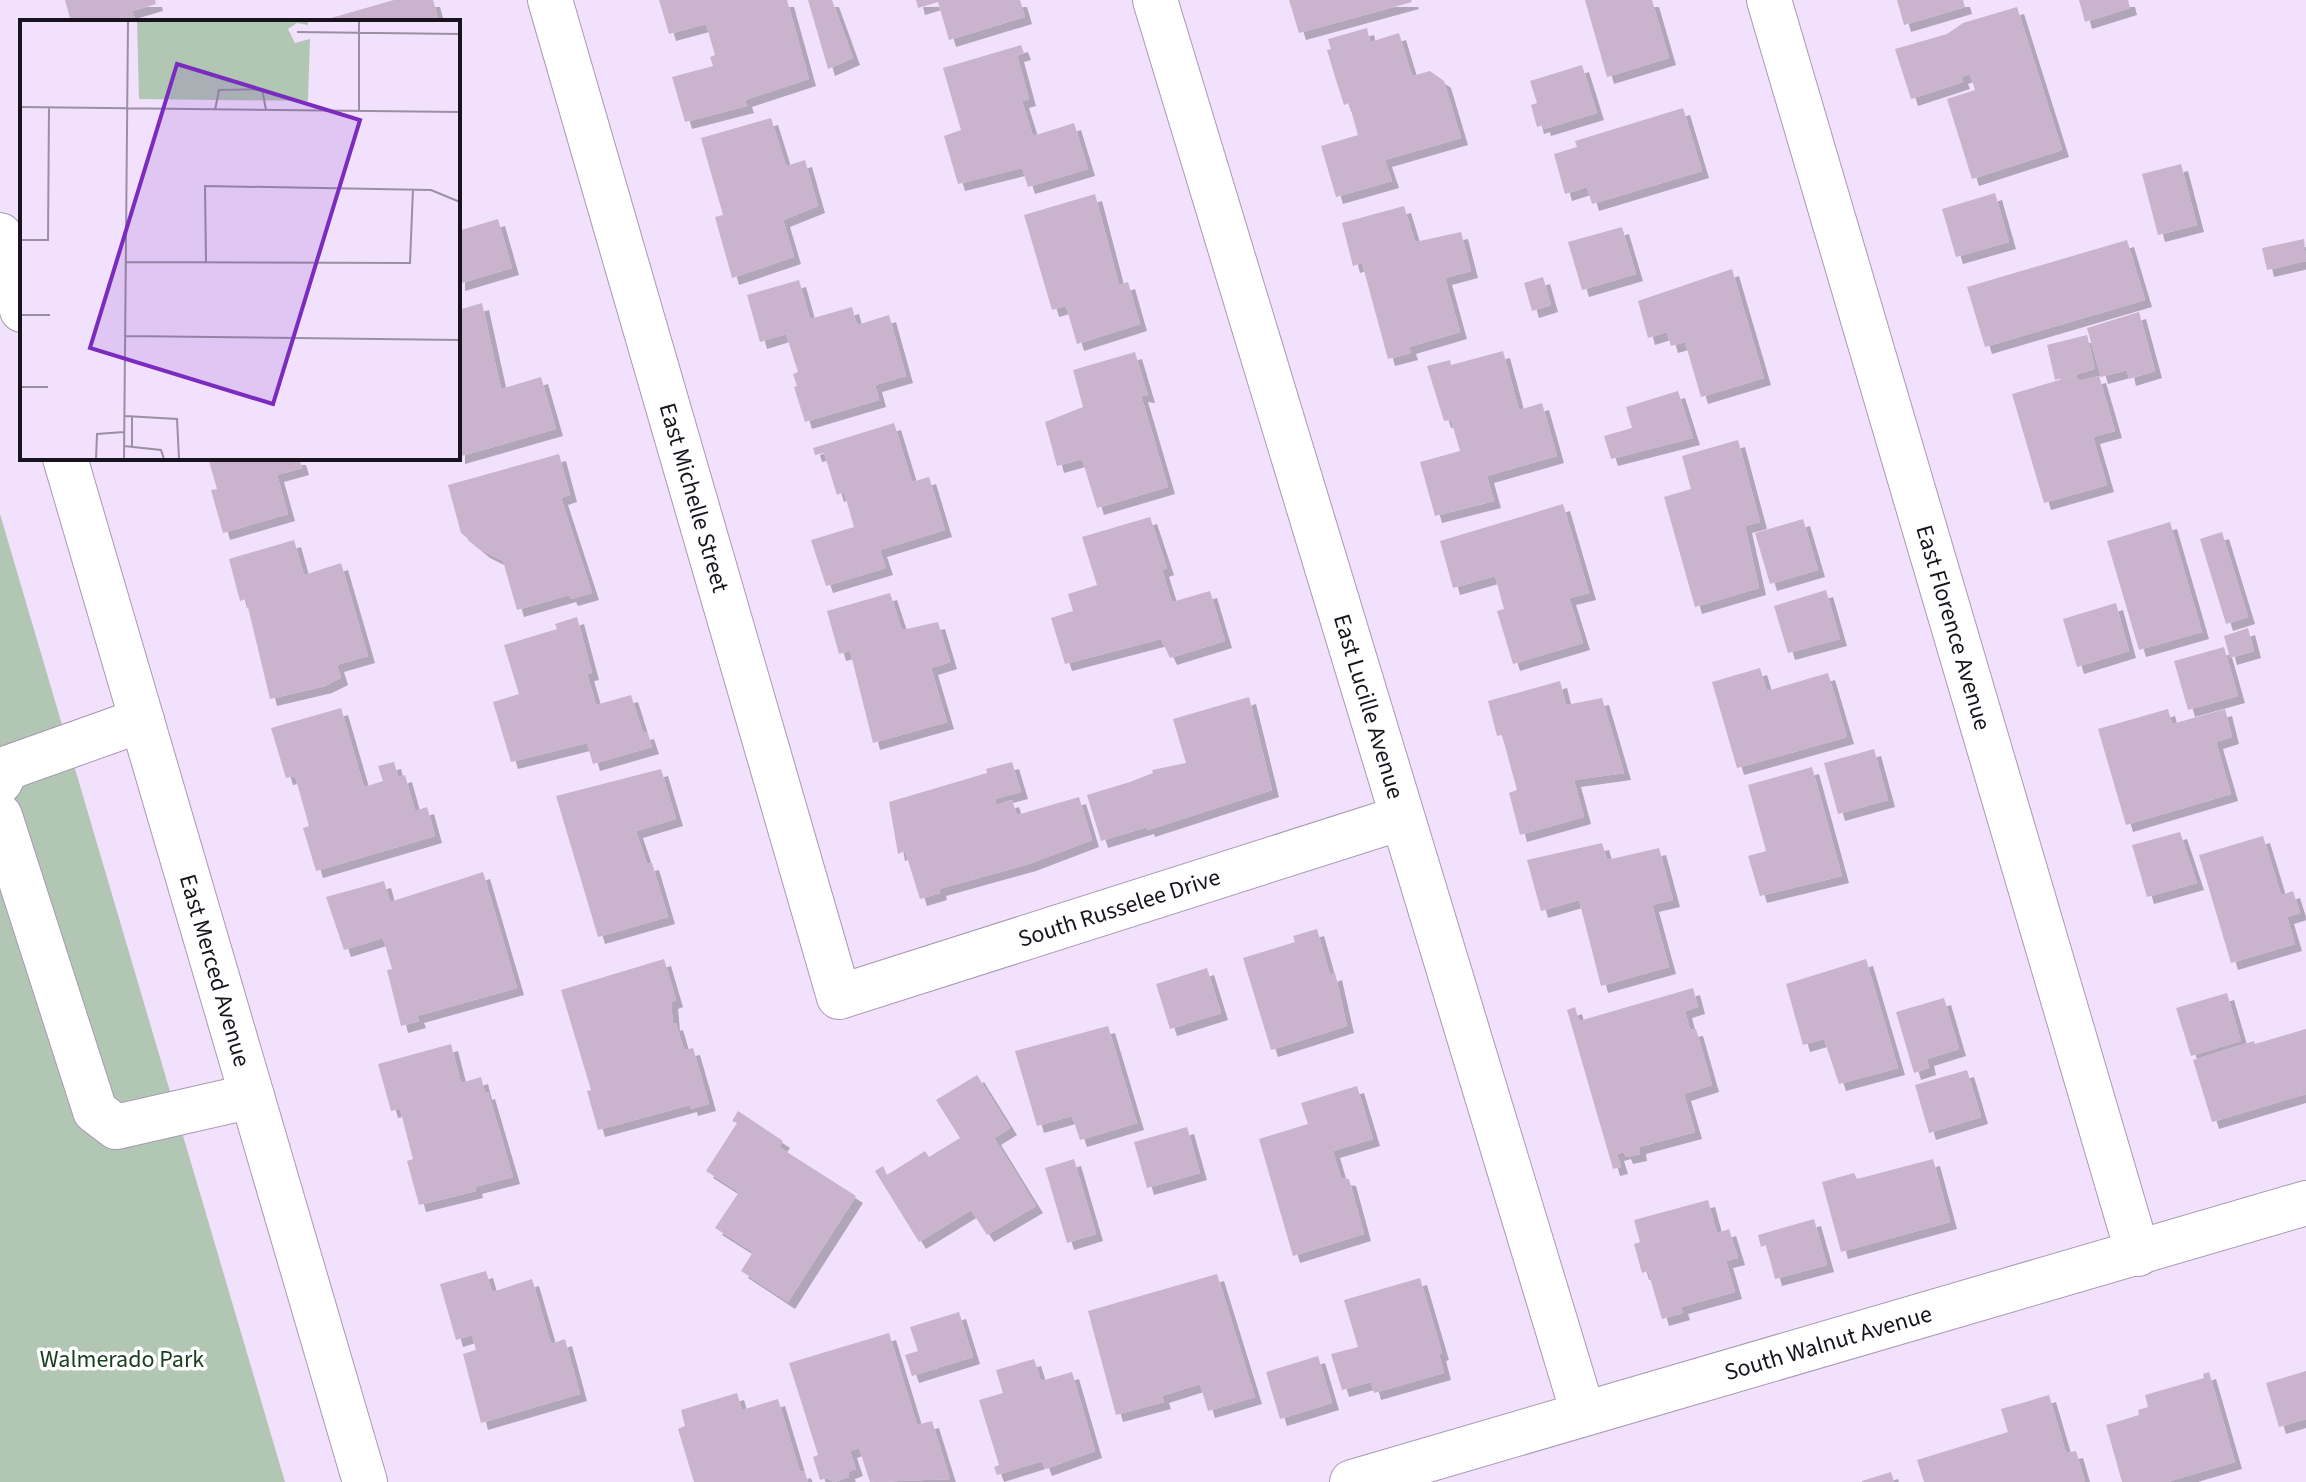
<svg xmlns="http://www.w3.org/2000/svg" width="2306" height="1482" font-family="'Source Sans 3',sans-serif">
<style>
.green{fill:#b1c7b4}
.building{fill:#cab3cc;filter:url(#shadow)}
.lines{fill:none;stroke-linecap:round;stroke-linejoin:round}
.minor-casing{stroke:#a999b3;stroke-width:46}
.minor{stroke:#fff;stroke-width:44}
.labels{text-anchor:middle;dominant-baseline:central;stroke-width:7;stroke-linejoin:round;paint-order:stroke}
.street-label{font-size:24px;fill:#19131d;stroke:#fff}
.park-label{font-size:24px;fill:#163e1f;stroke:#fff}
.inset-road{fill:none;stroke:#9b8fa3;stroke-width:2}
.view{fill:#7b2cbf;fill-opacity:0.15;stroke:#7b2cbf;stroke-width:4}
.inset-edge{fill:none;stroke:#19131d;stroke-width:4}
</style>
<defs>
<filter id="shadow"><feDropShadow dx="7" dy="7" stdDeviation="0" flood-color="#0004"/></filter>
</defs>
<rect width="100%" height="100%" fill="#f2e1fd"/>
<path class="green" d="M0,514L285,1482H0Z"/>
<path class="building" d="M65,0H155L156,4L132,11L136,22H71Z
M394,0H433L439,22H317Z
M659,0H787L809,79L745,100L747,106L685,122L672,77L713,66L710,57L715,55L706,24L669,34Z
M808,0H832L853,58L828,69Z
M916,0H1020L1025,17L949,40L938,2L918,8Z
M1289,0H1411L1412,2L1299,33Z
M1585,0H1652L1669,58L1607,77Z
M1897,0H1963L1965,7L1904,25Z
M2079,0H2128L2130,8L2085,22Z
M2017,7L2062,150L1972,179L1947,99L1975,90L1970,74L1961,77L1963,82L1911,99L1895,49L1947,34L1963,23Z
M1367,28L1370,42L1399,33L1412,76L1430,71L1444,81L1461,138L1385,160L1392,181L1336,197L1321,146L1358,135L1349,103L1344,105L1336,80L1327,50L1331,49L1328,39Z
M1021,45L1024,53L1017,55L1029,99L1022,101L1033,136L1074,123L1088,169L1028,187L1022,168L958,184L944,136L961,130L943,68Z
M1582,65L1597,113L1544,129L1543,125L1537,127L1531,105L1537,103L1530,81Z
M1683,108L1702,171L1592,204L1587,187L1565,194L1554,154L1577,147L1575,141Z
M771,118L786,166L805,160L818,206L783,220L794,257L732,278L715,217L723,215L701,138Z
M2181,164L2197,225L2158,235L2142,174Z
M1995,193L2009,242L1956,257L1942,209Z
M1095,194L1119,285L1128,282L1140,324L1077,344L1066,306L1052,310L1024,215Z
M1404,206L1415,242L1461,232L1471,271L1445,278L1460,332L1409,347L1411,353L1388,359L1362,263L1353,266L1342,223Z
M498,219L512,268L458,284V231Z
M1622,227L1636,274L1582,290L1568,242Z
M2304,239L2306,261L2267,270L2262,248Z
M2127,240L2145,300L1985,347L1967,287Z
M1732,269L1764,378L1701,397L1685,342L1671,346L1667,332L1648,338L1638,301Z
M1543,277L1551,305L1532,311L1524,283Z
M799,280L810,319L852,307L857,325L889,315L906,376L875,385L879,400L805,422L794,387L797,386L793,374L798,372L786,334L760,342L747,295Z
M482,303L501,389L541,377L556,429L458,457V310Z
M2139,312L2155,371L2129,379L2127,370L2101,377L2087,328Z
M2087,335L2095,369L2055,380L2047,345Z
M1503,351L1519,410L1542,403L1557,456L1487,476L1494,501L1435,516L1420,462L1460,451L1451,420L1444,421L1427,366L1450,360L1451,365Z
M1135,352L1148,396L1141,395L1168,487L1097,508L1082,459L1057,466L1045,422L1083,407L1073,370Z
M2076,375L2078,381L2099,376L2115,431L2093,437L2107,485L2044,503L2012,394Z
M1678,391L1693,438L1611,459L1604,436L1632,428L1626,407Z
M894,423L912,482L929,477L945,530L880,550L886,568L826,586L811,540L854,527L844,492L837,495L824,453L815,455L813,448Z
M1738,440L1760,522L1745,526L1759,588L1695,607L1664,497L1691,489L1682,456Z
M559,454L570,495L561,498L592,593L571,599L569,595L517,610L503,561L483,551L461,533L448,485Z
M208,458H299L302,468L277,475L288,514L223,533L211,490L217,489Z
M1563,504L1589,593L1569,598L1583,643L1513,664L1497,611L1504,609L1495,576L1453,588L1440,541Z
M1150,517L1167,568L1162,570L1172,602L1210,591L1225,641L1170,658L1161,639L1065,664L1051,618L1073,611L1068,594L1097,585L1082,537Z
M1803,519L1818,570L1770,584L1755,533Z
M2170,522L2202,632L2139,650L2107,541Z
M2222,532L2248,617L2226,624L2200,539Z
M294,540L304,575L341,563L368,656L337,665L341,678L325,686L270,699L246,599L240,601L229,559Z
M1826,590L1840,639L1788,653L1774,606Z
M890,593L902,630L938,622L950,662L931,668L947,722L873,743L850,651L839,654L827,611Z
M2116,603L2129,651L2077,667L2063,619Z
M577,617L592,673L587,674L596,705L631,695L643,733L647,732L652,747L593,764L587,743L511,762L493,702L519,694L504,645L557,629L555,624Z
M2248,628L2254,651L2230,658L2224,636Z
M2224,647L2238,696L2188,710L2174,661Z
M1760,668L1767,691L1828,673L1847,737L1737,768L1712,682Z
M1560,681L1566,705L1602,698L1624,773L1574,780L1584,817L1520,835L1509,793L1517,790L1502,735L1497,736L1488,701Z
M1249,697L1272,790L1148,830L1147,827L1101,841L1087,795L1130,782L1153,773L1152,770L1186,763L1173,719Z
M341,708L364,787L383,781L378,766L394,762L398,777L405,775L415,811L427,807L435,836L316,871L303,828L309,826L295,776L286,778L271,728Z
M2168,709L2172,724L2225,709L2232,737L2216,742L2231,794L2126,825L2098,729Z
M1874,749L1888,800L1838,814L1824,763Z
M1012,762L1021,792L995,799L996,805L1012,800L1017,815L1079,797L1092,840L1029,864L939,889L940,893L920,899L905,851L898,854L889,802L987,773L986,769Z
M1812,767L1842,876L1760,896L1748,856L1766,851L1748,785Z
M661,769L676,819L636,831L647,864L652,863L668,917L598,937L556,796Z
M2180,832L2197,883L2147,897L2132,845Z
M2263,836L2281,895L2293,891L2300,913L2287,917L2295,944L2231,963L2199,855Z
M1602,843L1607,860L1659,848L1673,900L1652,905L1669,967L1601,986L1579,900L1541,911L1527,860Z
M483,872L517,988L417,1016L419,1021L401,1026L387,970L392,969L383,938L344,950L326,897L384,881L390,902Z
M1317,929L1330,975L1335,973L1347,1026L1271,1050L1243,958L1295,942L1293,936Z
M664,959L676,1000L671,1002L673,1024L676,1023L684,1050L693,1048L709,1104L691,1109L690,1105L598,1130L587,1091L591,1090L561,990Z
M1866,959L1898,1068L1839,1084L1824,1039L1803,1045L1786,984Z
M1207,968L1221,1013L1170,1029L1156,984Z
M1693,988L1698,1007L1685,1011L1690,1030L1696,1029L1712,1085L1684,1094L1695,1132L1639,1147L1640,1154L1626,1157L1624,1152L1617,1154L1621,1167L1613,1169L1567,1010L1575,1007L1579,1021Z
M2227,993L2241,1041L2191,1056L2176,1008Z
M1944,998L1959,1049L1927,1059L1929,1068L1914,1073L1896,1012Z
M1108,1026L1137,1123L1080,1140L1072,1116L1037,1126L1015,1051Z
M2306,1029V1094L2212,1122L2193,1060L2254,1041L2255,1044Z
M451,1044L461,1083L481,1077L485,1093L488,1092L513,1177L475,1187L476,1191L419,1205L407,1161L413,1159L400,1109L391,1111L378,1064Z
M1967,1070L1981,1117L1929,1133L1915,1085Z
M977,1075L1010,1128L994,1138L1036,1206L987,1235L971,1210L919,1242L875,1171L883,1166L887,1175L925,1151L929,1157L960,1138L936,1100Z
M1357,1086L1373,1139L1333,1151L1341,1178L1349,1179L1364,1234L1293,1256L1259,1139L1308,1124L1301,1103Z
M738,1111L783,1141L779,1147L856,1196L788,1302L741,1271L753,1252L715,1228L739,1192L706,1171L737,1123L732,1121Z
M1187,1127L1200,1173L1147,1188L1134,1142Z
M1074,1159L1096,1234L1067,1243L1045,1168Z
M1933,1159L1950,1222L1841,1252L1822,1182L1854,1173L1857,1179Z
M1708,1200L1717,1233L1729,1229L1738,1258L1726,1261L1735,1292L1681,1307L1683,1313L1662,1319L1648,1271L1642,1273L1634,1244L1640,1242L1634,1220Z
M1814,1219L1827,1265L1775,1279L1766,1245L1761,1247L1758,1235Z
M486,1271L492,1292L532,1279L551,1344L565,1339L580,1394L481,1423L463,1354L476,1350L472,1335L456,1340L440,1284Z
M1217,1274L1255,1397L1208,1411L1200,1384L1162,1396L1164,1402L1116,1415L1088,1311Z
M1420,1278L1442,1353L1439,1354L1444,1373L1374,1393L1371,1382L1342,1390L1331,1354L1358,1347L1344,1300Z
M959,1312L973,1357L912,1376L905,1355L918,1351L910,1327Z
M889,1333L917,1425L932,1421L950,1479L870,1482L859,1448L850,1451L856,1469L848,1472L849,1477L834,1482L827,1478L820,1480L813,1457L818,1455L789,1363Z
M1318,1356L1332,1403L1280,1419L1266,1372Z
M1034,1359L1041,1381L1072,1372L1095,1451L1045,1469L1042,1461L997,1475L994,1467L999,1465L979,1400L1003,1393L996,1370Z
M2306,1371V1419L2279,1427L2266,1383Z
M2209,1372L2235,1462L2167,1482H2122L2106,1425L2139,1415L2138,1410L2148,1407L2145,1395L2204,1378L2203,1374Z
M737,1393L742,1410L778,1399L800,1472L804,1471L808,1482H694L678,1429L685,1426L681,1410Z
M2049,1395L2066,1453L2076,1451L2085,1482H1924L1917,1460L2008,1432L2001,1409Z
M1891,1472L1894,1482H1862V1481Z"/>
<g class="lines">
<defs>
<g id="minor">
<path id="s1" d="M550,0L839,997L1401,818"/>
<path id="s2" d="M1155,0L1583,1413"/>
<path id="s3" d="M1769,0L2138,1254"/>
<path d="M0,235L22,310"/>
<path id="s4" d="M65,458L365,1482"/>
<path d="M0,782L7,768L142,720"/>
<path d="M0,816L95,1111L116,1127L252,1096"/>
<path id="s5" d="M1352,1482L2306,1203"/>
</g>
</defs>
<use href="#minor" class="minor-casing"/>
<use href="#minor" class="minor"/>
</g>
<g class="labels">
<g class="street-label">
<text stroke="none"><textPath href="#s1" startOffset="518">East Michelle Street</textPath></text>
<text stroke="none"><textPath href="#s3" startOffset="654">East Florence Avenue</textPath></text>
<text stroke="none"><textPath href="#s2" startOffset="738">East Lucille Avenue</textPath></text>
<text stroke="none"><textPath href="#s1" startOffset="1332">South Russelee Drive</textPath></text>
<text stroke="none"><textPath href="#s4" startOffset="534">East Merced Avenue</textPath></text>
<text stroke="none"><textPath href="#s5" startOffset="496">South Walnut Avenue</textPath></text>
</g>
<g class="park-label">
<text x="122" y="1359">Walmerado Park</text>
</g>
</g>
<g transform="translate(20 20)">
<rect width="440" height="440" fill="#f2e1fd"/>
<path d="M117,1H288V5L277,3L268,9L275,23L290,19L288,81L119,79Z" fill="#b1c7b4"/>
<path class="inset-road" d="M339,1V91M277,12L440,14M0,87L440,92M195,90L199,70L242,69L246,90M0,220H28L29,88M106,242L390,243L393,169M186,242L185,166L411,170L440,182M0,295H30M105,316L440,320M0,367H28M105,396L157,399L159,439M104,426L141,430L144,439M112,427V396M76,439L77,414L104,412M104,439L108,1"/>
<path class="view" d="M157,44L340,100L253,384L70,328Z"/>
<rect width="440" height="440" class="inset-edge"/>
</g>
</svg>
